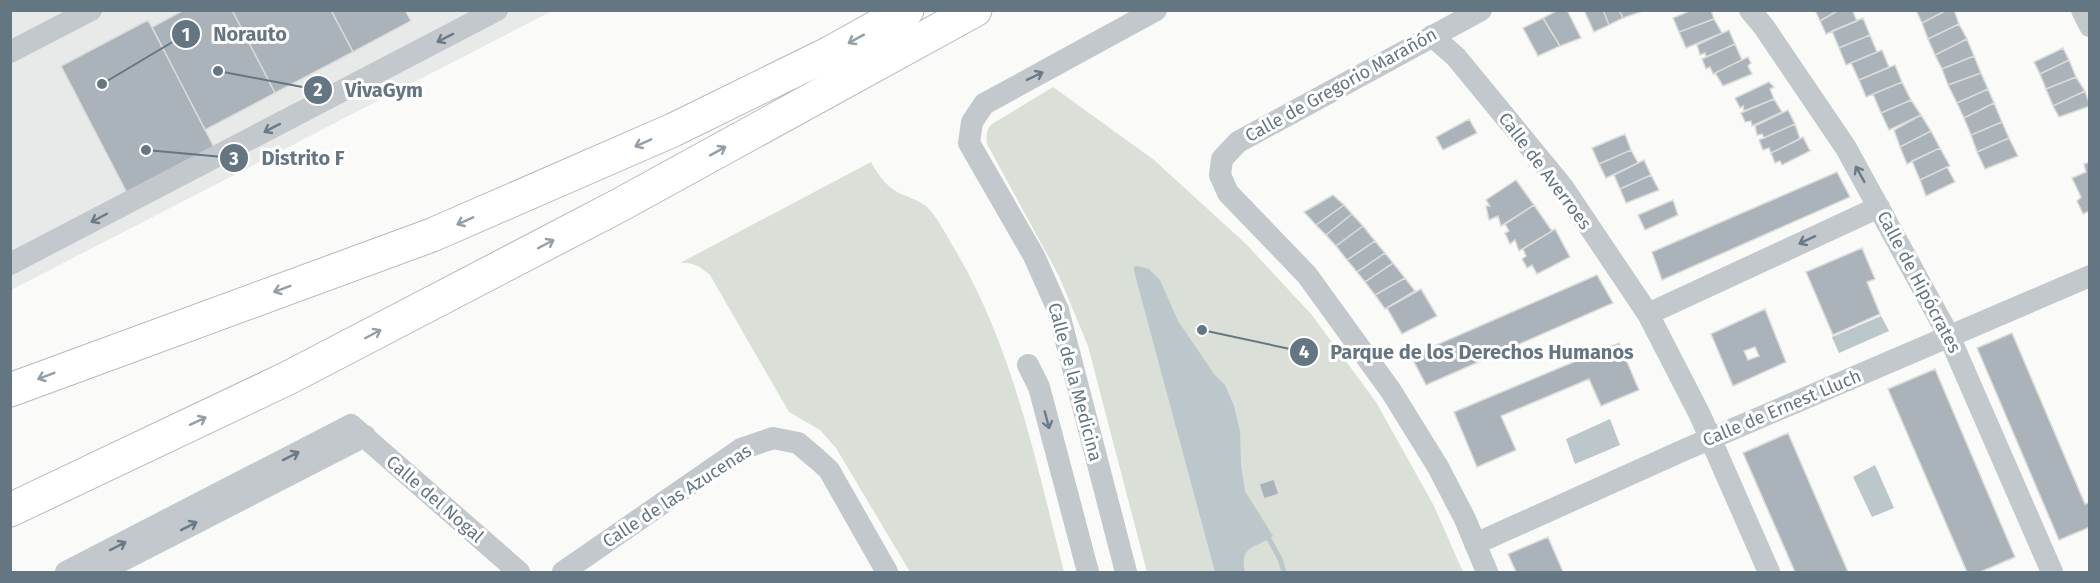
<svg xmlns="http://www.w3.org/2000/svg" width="2100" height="583" font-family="'Fira Sans',sans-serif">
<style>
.built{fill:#e8e9e9}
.green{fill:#dadfd7}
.water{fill:#bbc7cb}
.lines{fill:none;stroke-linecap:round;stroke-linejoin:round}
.stream{stroke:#bbc7cb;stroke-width:5}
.building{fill:#aab3b9;stroke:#dcdcda;stroke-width:1.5;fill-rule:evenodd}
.highway-casing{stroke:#b4b9bd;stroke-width:35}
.minor{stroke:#c3c8cc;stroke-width:22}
.highway{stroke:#fff;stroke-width:33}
.oneway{stroke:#6a7a87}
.oneway2{stroke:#939fa8}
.labels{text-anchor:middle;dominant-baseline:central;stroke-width:6;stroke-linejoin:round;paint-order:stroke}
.street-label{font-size:18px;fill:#657683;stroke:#fff}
.leader{fill:none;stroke:#657683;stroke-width:2}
.callout-dot{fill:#657683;stroke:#fff;stroke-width:2}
.mark-label{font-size:18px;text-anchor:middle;font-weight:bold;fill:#fff}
.callout-label{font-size:20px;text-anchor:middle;font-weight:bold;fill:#657683;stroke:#fff;stroke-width:6;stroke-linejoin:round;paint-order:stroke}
</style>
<rect width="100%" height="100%" fill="#fafaf8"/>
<path class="built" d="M11,11H552L11,290Z"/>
<path class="green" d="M1053,87L1154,160L1246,244L1311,314L1376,402L1434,506L1463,572H1147L1088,346L1059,276L987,144C986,136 986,130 992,124Z
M871,162C879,177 889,190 906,196C914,199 919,201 926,206C937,216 946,235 954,248C1013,347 1036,462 1064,572H910L836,448L820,430L789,412L710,275C700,267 693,262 680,263Z"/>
<path class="water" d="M1137,266L1149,269L1160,280L1178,321L1214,374L1225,385L1234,406L1240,431L1241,465L1245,491L1273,536C1256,548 1239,545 1245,572H1215L1134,271V267Z
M1881,316L1889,331L1839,353L1832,337Z
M1610,419L1620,445L1575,464L1566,439Z
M1875,465L1894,508L1872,517L1853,477Z"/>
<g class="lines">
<path class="stream" d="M1269,539L1280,559L1284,572"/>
</g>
<path class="building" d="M184,10H232L275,93L205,130L152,27Z
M232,10H331L353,52L275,93Z
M331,10H405L411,21L353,52Z
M1558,10H1567L1581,38L1560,46L1543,18Z
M1584,10H1603L1609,25L1594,32Z
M1603,10H1619L1623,18L1609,25Z
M1619,10H1639L1640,12L1623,18Z
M1692,10H1711L1714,19L1679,32L1673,18Z
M1815,10H1839L1820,21Z
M1839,10H1852L1857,21L1826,34L1820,21Z
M1916,10H1947L1922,23Z
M1947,10H1954L1959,24L1928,39L1922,23Z
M1543,18L1560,46L1538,56L1523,28Z
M1863,18L1870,35L1839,48L1832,31Z
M1714,19L1722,33L1686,48L1679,32Z
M148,20L214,147L127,193L61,66Z
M1959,24L1967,39L1935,55L1928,39Z
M1729,30L1735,44L1706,57L1705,53L1700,55L1697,45Z
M1870,35L1877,52L1846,65L1839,48Z
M1967,39L1974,56L1942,69L1935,55Z
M1735,44L1742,60L1713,74L1710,67L1706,69L1702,59Z
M2063,48L2069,60L2040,74L2034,62Z
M1882,50L1889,67L1859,80L1851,63Z
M1974,56L1981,73L1948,85L1942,69Z
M1748,57L1751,63L1748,66L1752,74L1723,86L1715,73Z
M2069,60L2076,77L2046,89L2040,74Z
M1895,65L1902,82L1866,97L1859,80Z
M1981,73L1988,89L1957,103L1948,85Z
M2076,77L2085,91L2053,106L2046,89Z
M1769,82L1774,87L1770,89L1774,99L1744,111L1743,106L1740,108L1735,98Z
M1902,82L1911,100L1881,113L1873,94Z
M1988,89L1994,103L1964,118L1957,103Z
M2085,91L2090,106L2059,117L2053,106Z
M1774,99L1782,112L1752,126L1751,121L1745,122L1741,113Z
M1911,100L1921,115L1889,130L1881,113Z
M1994,103L2002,122L1971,135L1964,118Z
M1788,110L1795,124L1764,138L1762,134L1757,135L1755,126Z
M1921,115L1931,131L1900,147L1894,130Z
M1469,119L1477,133L1443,150L1436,137Z
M2002,122L2009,138L1977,152L1971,135Z
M1795,124L1800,139L1771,153L1769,148L1763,150L1759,140Z
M1931,131L1940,148L1907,164L1900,147Z
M1625,134L1631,150L1599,164L1592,148Z
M1803,137L1810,151L1782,165L1780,161L1775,163L1771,153Z
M2009,138L2018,156L1985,169L1977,152Z
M1940,148L1950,166L1920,180L1912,161Z
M1631,150L1638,163L1606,178L1599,164Z
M1644,160L1651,175L1620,189L1614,175Z
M2090,162V211L2083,214L2077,201L2081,197L2072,178L2086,172L2084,164Z
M1947,167L1955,182L1926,196L1920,180Z
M1837,172L1850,197L1662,280L1652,252Z
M1651,175L1659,190L1626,203L1620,189Z
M1516,180L1534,205L1501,226L1498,216L1489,220L1486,206H1490L1486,200Z
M1333,195L1344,205L1316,225L1304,212Z
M1673,200L1678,215L1645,230L1638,215Z
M1344,205L1352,214L1326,235L1316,225Z
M1534,205L1552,231L1519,251L1515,240L1510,244L1505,233L1509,231L1505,224Z
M1352,214L1363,226L1336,246L1326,235Z
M1363,226L1375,241L1347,260L1336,246Z
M1555,229L1570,257L1537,274L1532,265L1527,268L1522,259L1526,256L1523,249Z
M1375,241L1385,253L1357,272L1347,260Z
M1862,248L1875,279L1867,282L1880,314L1833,335L1806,272Z
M1385,253L1393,263L1365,282L1357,272Z
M1393,263L1405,278L1375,295L1365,282Z
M1597,275L1613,303L1426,385L1411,356Z
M1405,278L1415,291L1385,309L1375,295Z
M1421,289L1437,316L1402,334L1387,308Z
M1765,309L1786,362L1733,386L1711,334ZM1755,347L1759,356L1748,360L1744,351Z
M2012,333L2085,504L2090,502V527L2059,540L1977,348Z
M1619,343L1639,390L1601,406L1589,379L1501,416L1516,450L1477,467L1454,412Z
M1935,369L2015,557L1980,572H1967L1888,389Z
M1788,433L1848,572H1795L1743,453Z
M1274,479L1279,494L1264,499L1259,484Z
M1548,537L1563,572H1516L1508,554Z"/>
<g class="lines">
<defs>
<path id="highway" d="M10,390L432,235L673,130L830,53L907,10
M10,510L288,378L618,206L975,10"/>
</defs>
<use href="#highway" class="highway-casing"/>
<path class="minor" d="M1481,10L1238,142L1222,159L1220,175L1228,193L1307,275L1391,391L1438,467L1465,519L1487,572
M1750,10L1764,27L1846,148L1949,336L2052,572
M2082,10L2090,26
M1432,36L1456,57L1562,186L1648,314L1700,415L1769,572
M10,52L91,10
M10,264L497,10
M1648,314L1879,207
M1028,365L1039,387L1088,572
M1475,544L1684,450L2090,276
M66,572L351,425L519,572
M100,572L365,436
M563,572L741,449L773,438L798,443L817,459L829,470L887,572
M1126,572L1058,310L1034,256L969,143L972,122L984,104L1156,10"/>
<use href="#highway" class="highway"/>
</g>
<defs><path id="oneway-shaft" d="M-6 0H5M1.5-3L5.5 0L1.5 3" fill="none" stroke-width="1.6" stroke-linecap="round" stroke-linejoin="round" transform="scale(1.5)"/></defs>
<g class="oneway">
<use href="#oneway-shaft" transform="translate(445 38) rotate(153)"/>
<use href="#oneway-shaft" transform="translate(1035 76) rotate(-26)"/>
<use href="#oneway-shaft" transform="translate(272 128) rotate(153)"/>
<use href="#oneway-shaft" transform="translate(1860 174) rotate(-119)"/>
<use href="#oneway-shaft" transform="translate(99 218) rotate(152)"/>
<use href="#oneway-shaft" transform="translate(1807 240) rotate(155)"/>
<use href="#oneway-shaft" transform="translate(1047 420) rotate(75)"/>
<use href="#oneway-shaft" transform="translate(291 456) rotate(-27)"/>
<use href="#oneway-shaft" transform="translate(189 526) rotate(-27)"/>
<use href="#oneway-shaft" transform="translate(118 546) rotate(-27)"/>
</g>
<g class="oneway2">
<use href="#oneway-shaft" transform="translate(856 39) rotate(151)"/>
<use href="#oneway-shaft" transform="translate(643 143) rotate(156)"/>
<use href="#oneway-shaft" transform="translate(718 151) rotate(-29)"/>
<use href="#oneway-shaft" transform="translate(465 221) rotate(156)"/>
<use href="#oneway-shaft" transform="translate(546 244) rotate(-28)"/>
<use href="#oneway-shaft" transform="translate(282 289) rotate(160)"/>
<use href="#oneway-shaft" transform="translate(373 334) rotate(-28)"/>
<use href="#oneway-shaft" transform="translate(46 376) rotate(159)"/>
<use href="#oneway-shaft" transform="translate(198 421) rotate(-25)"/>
</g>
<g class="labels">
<g class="street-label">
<text transform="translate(1341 85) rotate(-29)">Calle de Gregorio Marañón</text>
<text transform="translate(1545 171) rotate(53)">Calle de Averroes</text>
<text transform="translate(1919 282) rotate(62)">Calle de Hipócrates</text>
<text transform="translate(1075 382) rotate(75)">Calle de la Medicina</text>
<text transform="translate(1782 408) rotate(-23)">Calle de Ernest Lluch</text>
<text transform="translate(677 496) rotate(-33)">Calle de las Azucenas</text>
<text transform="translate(435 499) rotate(41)">Calle del Nogal</text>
</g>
</g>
<path class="leader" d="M102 84L186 34M218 71L318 90M146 150L234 158M1202 330L1304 352"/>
<g class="callout-dot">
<circle cx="102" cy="84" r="6"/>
<circle cx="218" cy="71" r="6"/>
<circle cx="146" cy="150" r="6"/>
<circle cx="1202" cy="330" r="6"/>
<circle cx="186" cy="34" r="15"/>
<circle cx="318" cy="90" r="15"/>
<circle cx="234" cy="158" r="15"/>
<circle cx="1304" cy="352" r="15"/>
</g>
<g class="mark-label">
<text x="186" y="41">1</text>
<text x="318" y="96">2</text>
<text x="234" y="165">3</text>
<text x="1304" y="358">4</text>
</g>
<g class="callout-label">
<text x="250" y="41">Norauto</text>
<text x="384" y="97">VivaGym</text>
<text x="303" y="165">Distrito F</text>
<text x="1482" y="359">Parque de los Derechos Humanos</text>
</g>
<rect width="2100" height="583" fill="none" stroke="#657683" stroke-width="24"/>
</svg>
